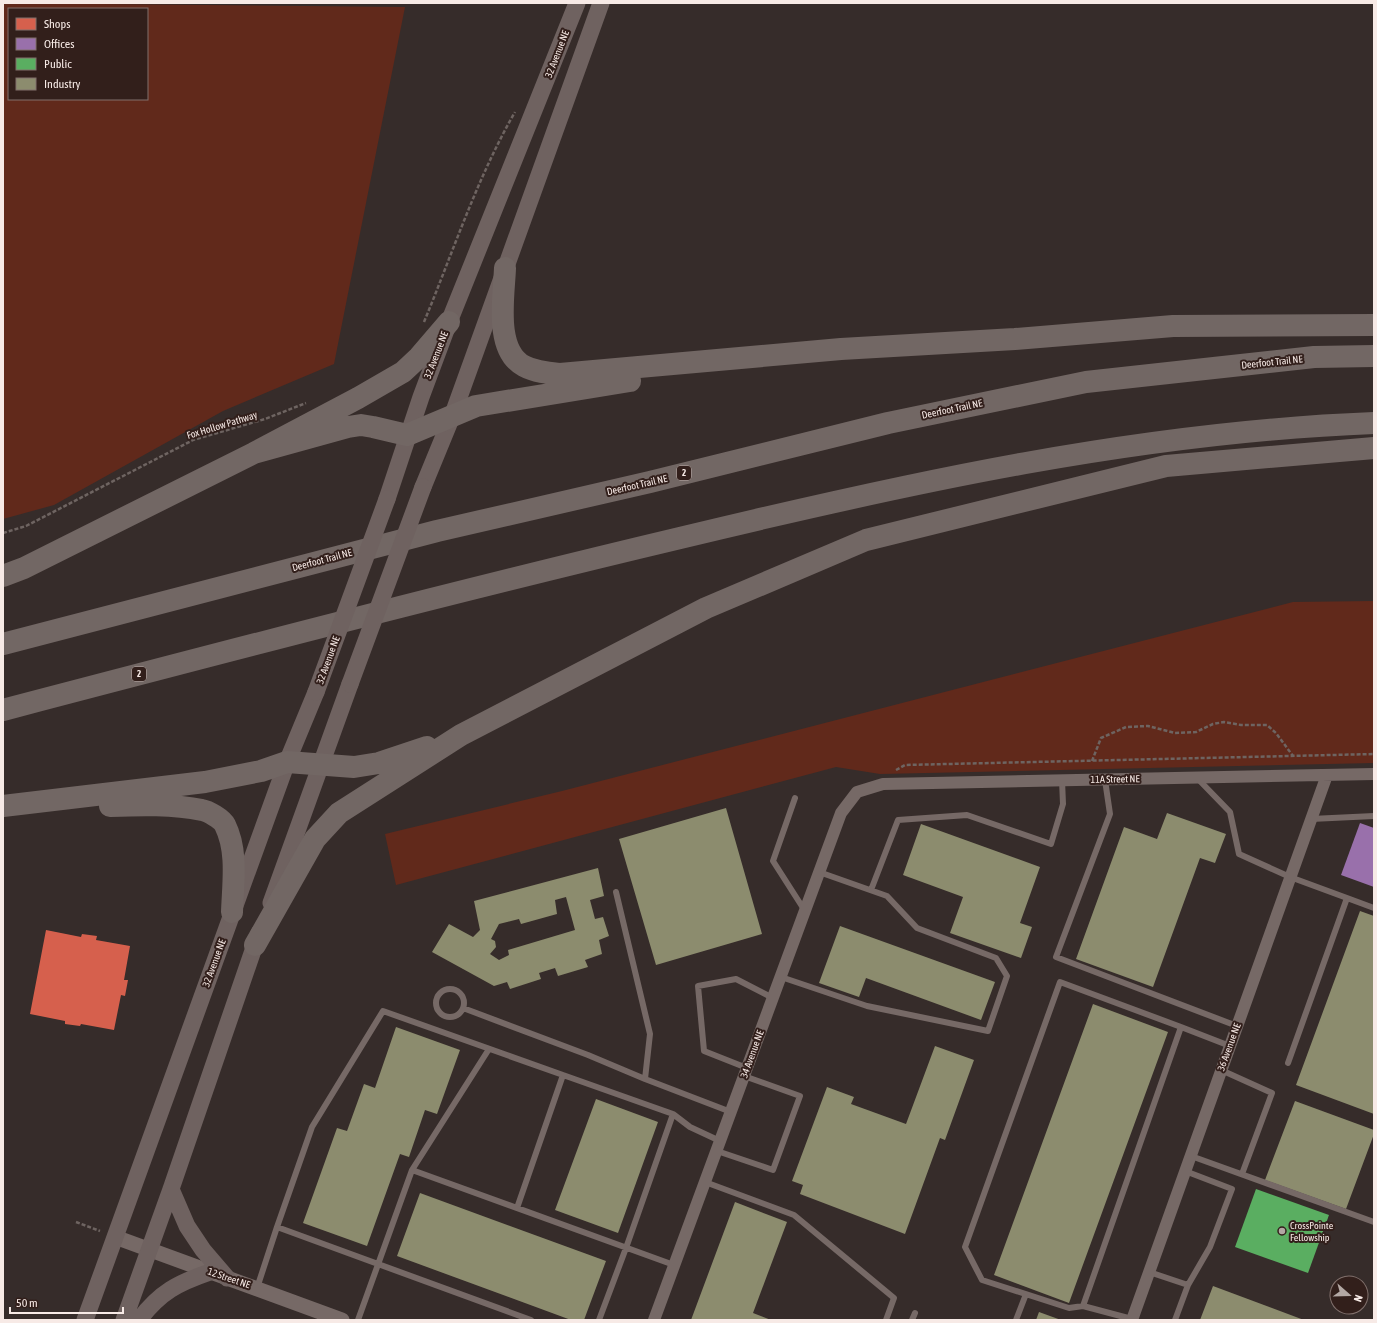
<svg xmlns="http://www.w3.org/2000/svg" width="1377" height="1323" font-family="'Asap Condensed',sans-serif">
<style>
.green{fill:#61291b;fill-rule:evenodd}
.shops{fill:#d6604d}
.offices{fill:#9970ab}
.public{fill:#5aae61}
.industry{fill:#8c8c6e;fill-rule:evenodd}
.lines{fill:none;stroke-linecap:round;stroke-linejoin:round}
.path{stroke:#6e6461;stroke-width:2.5;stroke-dasharray:4 2;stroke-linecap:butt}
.service{stroke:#766966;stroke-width:6}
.minor{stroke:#766966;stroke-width:12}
.tertiary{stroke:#766966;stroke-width:15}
.secondary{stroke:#6f6260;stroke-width:17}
.motorway{stroke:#726764;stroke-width:22}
.secondary-bridge{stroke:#6f6260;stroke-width:17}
.poi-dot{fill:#b3a8a4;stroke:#321f1b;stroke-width:1.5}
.labels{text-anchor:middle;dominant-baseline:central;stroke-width:4;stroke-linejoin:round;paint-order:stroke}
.shield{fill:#321f1b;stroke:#bcada9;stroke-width:1}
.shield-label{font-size:9px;font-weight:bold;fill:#f7eae6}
.street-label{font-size:10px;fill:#f7eae6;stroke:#321f1b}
.poi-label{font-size:10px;fill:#f7eae6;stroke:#321f1b;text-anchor:start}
</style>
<rect width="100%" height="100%" fill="#362c2a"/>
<path class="green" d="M3,3L405,7L334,364L223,411L54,505L3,519ZM9,9H147V99H9Z
M1374,601V763L880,774L836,767L396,885L385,834L562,791L1293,602Z"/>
<path class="shops" d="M46,930L81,937L82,934L97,936L96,940L130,946L124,980H128L125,996L121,995L114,1030L81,1024L80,1026L65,1024V1021L30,1014Z"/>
<path class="offices" d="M1360,823L1374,828V887L1341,875Z"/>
<path class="public" d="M1256,1189L1329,1215L1308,1273L1235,1247Z"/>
<path class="industry" d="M726,808L762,934L656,965L619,839Z
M1167,813L1226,834L1215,863L1200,858L1153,987L1076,959L1124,827L1157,839Z
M921,824L1040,867L1020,923L1032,927L1021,958L950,933L963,897L903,875Z
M598,868L604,896L590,900L595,919L603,917L609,936L599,940L602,954L585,960L588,967L558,976L555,968L539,973L541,979L510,989L507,982L494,986L432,952L449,924L473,937L480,930L474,901ZM566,897L575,930L508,950L509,955L499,960L490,954L496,947L495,941L491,939L499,924L519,919L521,924L557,914L555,900Z
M1360,911L1374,916V1114L1296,1085Z
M840,926L995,982L981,1020L866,978L859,997L819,983Z
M1093,1004L1168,1032L1069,1303L994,1275Z
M396,1027L460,1050L437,1114L425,1110L409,1157L400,1154L367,1246L303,1223L337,1128L347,1131L364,1084L375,1088Z
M935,1046L974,1060L945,1140L940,1138L905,1234L800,1194L803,1185L792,1181L827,1087L854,1097L851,1104L906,1124Z
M596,1099L658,1122L618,1233L555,1210Z
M1295,1101L1374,1130V1134L1346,1209L1265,1180Z
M420,1193L606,1261L584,1320H571L397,1256Z
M735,1202L787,1222L753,1313L771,1320H691Z
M1213,1286L1304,1320H1200Z
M1039,1312L1061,1320H1036Z"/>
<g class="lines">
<path class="path" d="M424,322C453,252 477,178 515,112
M3,533L26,526L193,440L265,419L306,403
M1092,761L1101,738L1126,727L1148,726L1175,733L1196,732L1213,724L1224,722L1241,725H1267L1276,733L1293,756
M896,770L905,765L1374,754
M76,1222L100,1231"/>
<path class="service" d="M1198,779L1230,812L1239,854L1290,877L1347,898L1288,1063
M1105,780L1110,814L1056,957L1237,1026
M795,798L773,861L805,911
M1311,819L1374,816
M871,890L898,820L967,815L1051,844L1063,804L1062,780
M616,892L650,1034L645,1079L731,1112
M1347,898L1374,908
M781,977L867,1006L988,1031L1007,976L996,958L917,928L887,896L819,872
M436 1003a14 14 0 1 1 28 0a14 14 0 1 1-28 0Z
M463,1008L588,1055L645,1079
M747,1068L704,1051L698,986L736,979L773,998
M1221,1070L1272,1093L1242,1174
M563,1075L673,1114
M717,1151L773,1170L800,1096L744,1076
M1191,1156L1374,1222
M412,1170L489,1049
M1185,1171L1232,1189L1210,1247L1188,1285
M705,1182L794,1215L894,1298L886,1320
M277,1227L312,1127L383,1011L563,1075L517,1208
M1149,1272L1188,1285L1175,1320
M257,1288L277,1227L531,1320
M1083,1306L1069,1308L982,1280L965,1247L1060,982L1181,1027
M1132,1319L1083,1306L1181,1027L1230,1046
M358,1320L412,1170L674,1265
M599,1320L626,1248L673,1114L690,1127L720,1141
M912,1320L915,1313
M1016,1320L1026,1294"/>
<path class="minor" d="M654,1320L841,813L857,792L883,784L1374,774
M1132,1320L1327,775"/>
<path class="tertiary" d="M115,1237L342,1320"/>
<path class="secondary" d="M423,487L453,414L601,3
M387,499L421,397L449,322L577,3
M271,903L350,684
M171,1189L187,1226L203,1250L227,1278
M85,1320L287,762L316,692
M124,1320L171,1189L259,933
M139,1320C160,1292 178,1283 210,1272"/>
<path class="motorway" d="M505,268C504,296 494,350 524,366C535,372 548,373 560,374L841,349L1015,339L1173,326L1374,325
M254,453L348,427L361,425L373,427L407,435L476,406L630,381
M3,576L24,568L254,453L358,398L403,372L419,357L449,322
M3,644L437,531L650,482L888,423L1086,382L1314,357L1374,356
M3,710C228,651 453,592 680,538C908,483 1139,432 1374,423
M3,806L205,782L261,771L287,762L354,767L379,763L427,747
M110,806C140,805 173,804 202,810C208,811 222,819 225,825C238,851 233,883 232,912
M255,945L315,839L339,813L461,735L706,608L866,540L1166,466L1374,448"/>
<path class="secondary-bridge" d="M350,684L423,487
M316,692L387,499"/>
</g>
<circle class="poi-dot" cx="1282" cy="1231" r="4"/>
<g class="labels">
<g class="shield">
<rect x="677" y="466" width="14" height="14" rx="3"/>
<rect x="132" y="667" width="14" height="14" rx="3"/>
</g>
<g class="shield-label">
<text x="684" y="473">2</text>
<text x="139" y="674">2</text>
</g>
<g class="street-label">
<text transform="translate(557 54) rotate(-69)">32 Avenue NE</text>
<text transform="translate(436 355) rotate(-69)">32 Avenue NE</text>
<text transform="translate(1272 362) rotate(-6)">Deerfoot Trail NE</text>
<text transform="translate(952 409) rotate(-12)">Deerfoot Trail NE</text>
<text transform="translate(222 425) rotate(-17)">Fox Hollow Pathway</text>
<text transform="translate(637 485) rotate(-13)">Deerfoot Trail NE</text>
<text transform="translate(322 560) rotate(-15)">Deerfoot Trail NE</text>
<text transform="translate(328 660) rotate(-70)">32 Avenue NE</text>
<text transform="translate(1115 779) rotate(-1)">11A Street NE</text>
<text transform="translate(214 963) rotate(-70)">32 Avenue NE</text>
<text transform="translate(1229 1047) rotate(-70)">36 Avenue NE</text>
<text transform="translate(752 1054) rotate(-70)">34 Avenue NE</text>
<text transform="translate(229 1278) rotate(19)">12 Street NE</text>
</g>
<g class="poi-label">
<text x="1290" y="1225">CrossPointe<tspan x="1290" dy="12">Fellowship</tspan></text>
</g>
</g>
<rect width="1377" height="1323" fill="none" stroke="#f7eae6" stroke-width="8"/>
<rect x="8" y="8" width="140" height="92" fill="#321f1b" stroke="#81706c"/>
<rect x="16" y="18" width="20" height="12" fill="#d6604d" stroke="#81706c"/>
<text x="44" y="28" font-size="12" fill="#f7eae6">Shops</text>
<rect x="16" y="38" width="20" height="12" fill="#9970ab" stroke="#81706c"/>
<text x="44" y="48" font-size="12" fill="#f7eae6">Offices</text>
<rect x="16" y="58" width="20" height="12" fill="#5aae61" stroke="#81706c"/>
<text x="44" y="68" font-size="12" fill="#f7eae6">Public</text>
<rect x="16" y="78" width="20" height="12" fill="#8c8c6e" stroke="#81706c"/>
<text x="44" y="88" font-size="12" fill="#f7eae6">Industry</text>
<g transform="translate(1349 1295) rotate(110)"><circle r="19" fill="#321f1b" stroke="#81706c"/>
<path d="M0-3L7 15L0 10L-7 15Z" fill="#b3a8a4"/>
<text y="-6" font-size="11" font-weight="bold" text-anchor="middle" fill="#f7eae6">N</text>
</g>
<path d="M10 1307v6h113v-6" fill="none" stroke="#f7eae6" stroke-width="2"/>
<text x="16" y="1307" font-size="12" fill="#f7eae6" stroke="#321f1b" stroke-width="3" paint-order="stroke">50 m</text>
</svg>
